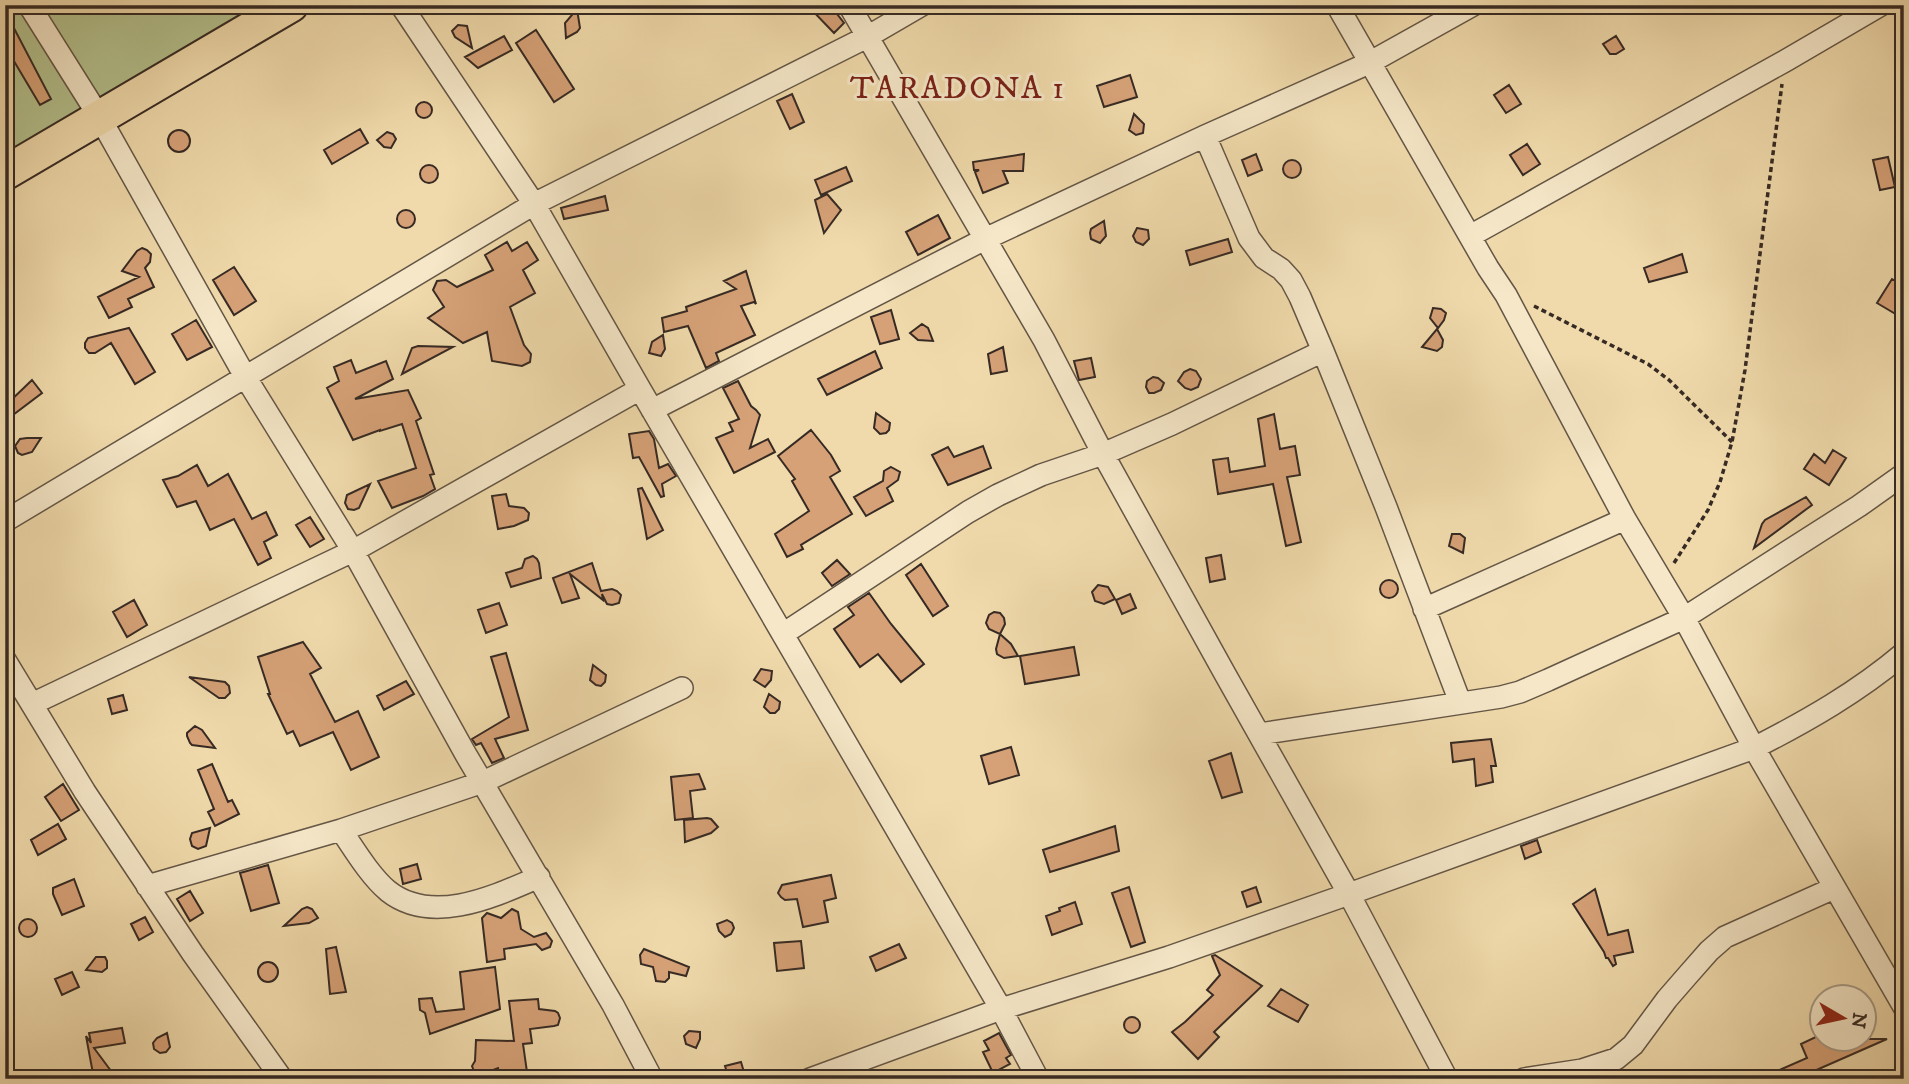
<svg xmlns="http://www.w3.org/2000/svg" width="1909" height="1084" font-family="'IM FELL DW Pica',serif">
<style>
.green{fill:#b4c18d;stroke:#757658;stroke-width:2}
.building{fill:#d6a177;stroke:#362a24;stroke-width:2}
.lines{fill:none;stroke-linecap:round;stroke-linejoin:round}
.street-casing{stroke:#645646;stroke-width:24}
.primary-casing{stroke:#362a24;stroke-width:37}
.path{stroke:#362a24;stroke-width:3.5;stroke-dasharray:5 3.5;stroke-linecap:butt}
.street{stroke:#f5e7c8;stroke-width:21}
.primary{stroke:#f0daab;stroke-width:33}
.labels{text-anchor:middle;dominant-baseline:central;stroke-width:6;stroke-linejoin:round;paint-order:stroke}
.neighbourhood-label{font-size:32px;letter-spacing:2px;fill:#7a1f14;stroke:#f5e7c8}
</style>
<rect width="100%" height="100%" fill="#f0daab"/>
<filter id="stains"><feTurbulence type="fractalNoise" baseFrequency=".00286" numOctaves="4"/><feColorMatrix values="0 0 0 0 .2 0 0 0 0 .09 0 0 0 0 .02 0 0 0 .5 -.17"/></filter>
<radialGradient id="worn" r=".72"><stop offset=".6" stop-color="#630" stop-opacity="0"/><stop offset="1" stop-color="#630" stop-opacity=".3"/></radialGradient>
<path class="green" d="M5,5H291L5,173Z"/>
<path class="building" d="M807,5H830L844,23L834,33Z
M577,9L580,28L577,32L566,38L565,23Z
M5,11L51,99L40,105L5,46Z
M458,25L467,26L472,48L455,37L452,31Z
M536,30L574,89L554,102L516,43Z
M504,36L512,50L478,68L465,57Z
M1616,36L1624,49L1616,54H1610L1603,44Z
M1130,75L1137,97L1104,107L1097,86Z
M1509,85L1521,104L1506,113L1494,95Z
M792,94L804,122L790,129L777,101Z
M416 110a8 8 0 1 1 16 0a8 8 0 1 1-16 0Z
M1134,114L1144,124L1143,133L1136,135L1129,130Z
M360,129L368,143L332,164L324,150Z
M168 141a11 11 0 1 1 22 0a11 11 0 1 1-22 0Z
M387,132L393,134L396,139L391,148L384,147L377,140Z
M1527,144L1540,164L1523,175L1510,155Z
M1024,154L1023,171H1003L1008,183L983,193L975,172L979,170H974L973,162Z
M1256,154L1262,170L1248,176L1242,160Z
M1888,157L1895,187L1880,190L1873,160Z
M1283 169a9 9 0 1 1 18 0a9 9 0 1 1-18 0Z
M420 174a9 9 0 1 1 18 0a9 9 0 1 1-18 0Z
M846,167L852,181L821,195L815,180Z
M827,194L841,210L824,233L815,200Z
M605,196L608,210L564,219L561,208Z
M397 219a9 9 0 1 1 18 0a9 9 0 1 1-18 0Z
M938,215L950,238L918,255L906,232Z
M1104,221L1106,236L1100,243L1091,239L1090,233L1091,229Z
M1137,228L1148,230L1149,239L1143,245L1136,242L1133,236Z
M1228,239L1232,252L1190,265L1186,251Z
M507,242L512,251L527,242L538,260L523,270L535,293L510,307L524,345L531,354L530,362L522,366L492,361L487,332L463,343L428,318L444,307L433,290L437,281L446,280L457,287L493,270L485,255Z
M142,248L147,250L151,254L150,262L145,268L154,287L128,299L132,307L109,318L98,297L139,277L122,271L137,251Z
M1682,254L1687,272L1649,282L1644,268Z
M234,267L256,301L234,315L213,280Z
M746,271L756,304L754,302L741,306L755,335L716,353L719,361L706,368L688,326L664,332L662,318L687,311L686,307L736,289L724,281Z
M1892,279L1904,286V319L1877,303Z
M1433,308L1441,309L1446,313L1444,320L1438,328L1430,318Z
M891,310L899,339L880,344L871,317Z
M196,320L212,347L187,360L172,334Z
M922,324L928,328L933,341L918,340L910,333Z
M129,328L155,372L135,384L111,343L95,353H89L85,348V343L88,338Z
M1437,329L1443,340L1442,347L1437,351L1422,347Z
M663,335L665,349L661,356L649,353L652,342Z
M418,346L453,347L402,374L412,348Z
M1003,347L1007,371L991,374L988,354Z
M875,351L882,368L827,395L818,379Z
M1091,358L1095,377L1079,380L1074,361Z
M351,360L356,373L386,361L393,379L355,399L408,390L421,418L416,421L434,474L430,475L435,489L423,496L392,508L378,481L416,468L402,424L380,431V430L353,440L327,388L339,381L334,367Z
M1190,369L1196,371L1201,379L1198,387L1191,390L1185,388L1178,381L1184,372Z
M1153,377L1158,378L1164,383L1161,390L1154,393H1149L1146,387L1147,381Z
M32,380L42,393L5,421V406Z
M738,381L751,406L756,410L760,415L750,448L768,439L775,452L734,473L716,438L733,431L729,423L739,419L723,388Z
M876,413L890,423L889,430L886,433L880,434L874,428Z
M1274,414L1280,449L1295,446L1300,475L1287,477L1301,542L1286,546L1273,484L1218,494L1213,460L1228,458L1230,472L1265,466L1258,419Z
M811,430L831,455L840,471L830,477L852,514L801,545L803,549L787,557L775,534L809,511L792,481L795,479L778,456Z
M649,431L654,439L659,468L668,464L676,476L662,484L664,496L661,497L639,457L633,458L629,434Z
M27,438H41L32,452L22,455L18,453L15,446L20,439Z
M983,446L991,468L948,485L932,455L948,447L954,457Z
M1833,450L1846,458L1829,485L1804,469L1814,454L1825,463Z
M197,465L208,486L228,474L252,519L266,512L277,535L264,542L271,558L258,565L234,519L210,530L196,501L177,507L163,480L178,476Z
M891,467L900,472L898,480L887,488L893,501L866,516L854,497L883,481L884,471Z
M370,484L359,508L354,510L348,509L345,503L347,495Z
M642,488L663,530L647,539L638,489Z
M506,494L509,506L524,508L529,513L528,520L514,526L498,529L492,496Z
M1806,497L1812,505L1754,548L1762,524L1765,520Z
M310,517L324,539L310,547L296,525Z
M1452,534H1460L1465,538L1463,553L1449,546Z
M1221,555L1225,579L1210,582L1206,558Z
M533,556L537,559L539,563L541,578L511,587L506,573L522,568L525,559Z
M837,560L850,574L832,586L822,573Z
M592,563L601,591L612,589L617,591L621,595L619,603L612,605L607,604L602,594L603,600L570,574L579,598L562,603L553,578Z
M921,564L948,606L933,616L906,575Z
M1380 589a9 9 0 1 1 18 0a9 9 0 1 1-18 0Z
M1098,585L1108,587L1115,599L1104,604L1095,601L1092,592Z
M869,593L891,624L924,664L901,682L878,654L860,667L834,629L854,615L848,607Z
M1130,594L1136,608L1122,614L1116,600Z
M134,600L147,625L127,637L113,612Z
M499,603L507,625L486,633L478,610Z
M994,612L1000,613L1004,618L1005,624L1000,634L1011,644L1018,656L1004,658L997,654L996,649L1000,634L989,629L986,623L989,615Z
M303,642L321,668L310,674L335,722L358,711L379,757L351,770L333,732L300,746L293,731L287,734L268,694H270L258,657Z
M1074,647L1079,675L1025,684L1020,656Z
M506,653L528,730L495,739L504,758L492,763L481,743L476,745L472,739L509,717L491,657Z
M593,665L606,675L605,682L601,686L596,685L590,680Z
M761,669L772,671L771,680L765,687L754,680Z
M189,677L225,682L229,686L230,693L225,698H219Z
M406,681L414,694L384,710L377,696Z
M769,694L780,702L779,709L775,713H770L764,707Z
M123,695L127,710L112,714L108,699Z
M195,726L202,730L215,748L192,745L190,743L187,736V733Z
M1491,739L1496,766H1491L1493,782L1476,786L1474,759L1453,762L1451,743Z
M1011,747L1019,775L989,784L981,756Z
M1231,753L1242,792L1222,798L1209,761Z
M212,764L228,802L232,800L239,814L215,826L208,812L214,809L198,770Z
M699,774L705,789L690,791L693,818L675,820L671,777Z
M63,784L79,810L61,821L45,797Z
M707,818L711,819L718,827L711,833L685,842L684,820Z
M58,824L66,839L38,855L31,840Z
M1115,826L1119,851L1050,872L1043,850Z
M210,828L206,846L198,849L192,846L190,839L192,833Z
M1537,840L1541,852L1525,859L1521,846Z
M417,864L421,879L403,884L400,869Z
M268,865L279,903L251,911L240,873Z
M831,875L836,898L824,901L828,922L803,927L797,899L785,900L781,897L778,893L782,885Z
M74,879L84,906L62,915L53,894V888Z
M1129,887L1145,942L1131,947L1112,893Z
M1256,887L1261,902L1247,907L1242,892Z
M1595,889L1608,935L1628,930L1633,952L1614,956L1616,964L1613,966L1608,958H1606L1604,952L1573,904Z
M190,891L203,913L190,921L177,899Z
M1075,902L1082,924L1052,935L1046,916L1060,911L1059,908Z
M307,907L312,909L318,918L309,923L284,926L302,909Z
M512,909L518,912L521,929L534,937L546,933L552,941L550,947L542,950L536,944L504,949L505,959L487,962L482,918L487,913L501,918Z
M145,917L153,932L139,940L131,924Z
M19 928a9 9 0 1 1 18 0a9 9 0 1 1-18 0Z
M727,920L732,923L734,928L731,934L725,937L719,931L717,924Z
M801,941L804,968L777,971L774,943Z
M899,944L906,958L876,971L870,957Z
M336,947L346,992L330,994L326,949Z
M644,949L689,967L686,976L669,972V978L665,982L656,981L653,967L641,964L640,955Z
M1215,955L1262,986L1214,1032L1219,1037L1198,1059L1172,1032L1185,1022L1213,995L1207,990L1220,975L1212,956Z
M96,957H105L107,961V968L102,972L86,970Z
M258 972a10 10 0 1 1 20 0a10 10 0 1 1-20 0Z
M495,967L500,1009L430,1034L425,1013L420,1010L419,999L432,998L436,1012L464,1009L460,972Z
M72,972L79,987L62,995L55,979Z
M1281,989L1308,1005L1298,1022L1268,1006Z
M538,999L539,1009L555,1011L558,1013L560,1018L558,1025L554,1026L530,1029L532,1043L523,1044L528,1079H500L498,1068L480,1075L475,1074L472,1066L475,1061L476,1040L514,1041L509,1001Z
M1124 1025a8 8 0 1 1 16 0a8 8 0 1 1-16 0Z
M122,1028L125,1043L94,1048L117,1079H94L86,1036L91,1043L89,1033Z
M689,1031L700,1032V1039L696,1048L686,1044L684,1036Z
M167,1033L170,1047L166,1052L160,1053L154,1049L153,1043L157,1038Z
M999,1033L1011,1055L1006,1058L1010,1064L993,1073L983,1052L989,1050L984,1041Z
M1822,1034V1039H1887L1796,1079H1759L1807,1058L1801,1044Z
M741,1062L746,1079H729L725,1066Z"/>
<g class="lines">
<defs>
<path id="street" d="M29,5L100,118L246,378L353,551L465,753L613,1005L652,1079
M401,5L534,204L640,389L1001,1009L1038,1079
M849,5L1044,340L1103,454L1225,674L1349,894L1447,1079
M1337,5L1488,268L1506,295L1625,519L1684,618L1754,748L1904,1007
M1205,136L1249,238L1264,258L1281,269L1291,280L1300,297L1323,351L1386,507L1460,702
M1470,236L1785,61L1881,5
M652,410L985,239L1205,136L1369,63L1473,5
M5,521L534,204L867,37L922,5
M1424,609L1625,519
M783,634L968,512L998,495L1041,475L1103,454L1172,424L1323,351
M5,660L85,792L193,954L282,1079
M32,704L353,551L640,389
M1260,734L1501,697L1520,692L1548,680L1684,618L1859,506L1904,474
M341,830C354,849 370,876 388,891C432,926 495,896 539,877
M147,886L341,830L483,782L682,688
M810,1079L1001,1009L1169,957L1349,894L1754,748C1807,721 1858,692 1904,653
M1524,1079L1582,1070L1616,1059L1633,1045L1667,999L1687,976L1709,951L1725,937L1834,888"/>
<path id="primary" d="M5,173L291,5"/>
</defs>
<use href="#street" class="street-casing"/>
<use href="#primary" class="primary-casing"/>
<path class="path" d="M1534,306L1648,364L1669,380L1732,442
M1674,563L1708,510L1720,482L1732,442L1745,370L1782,84
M5,1006L8,1009"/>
<use href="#street" class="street"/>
<use href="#primary" class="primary"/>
</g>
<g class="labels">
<g class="neighbourhood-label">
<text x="958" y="89">TARADONA 1</text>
</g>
</g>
<rect width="1909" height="1084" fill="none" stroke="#f0daab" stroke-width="28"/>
<rect x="7" y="7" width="1895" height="1070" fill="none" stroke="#362a24" stroke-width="3.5"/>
<rect x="14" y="14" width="1881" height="1056" fill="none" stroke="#362a24" stroke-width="2"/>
<g transform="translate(1843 1018) rotate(99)"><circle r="33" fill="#f5e7c8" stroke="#a99b86" stroke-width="2"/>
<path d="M0-5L12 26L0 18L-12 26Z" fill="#8f2418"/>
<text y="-10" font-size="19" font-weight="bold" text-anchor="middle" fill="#362a24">N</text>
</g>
<rect width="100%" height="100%" filter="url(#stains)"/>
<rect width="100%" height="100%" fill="url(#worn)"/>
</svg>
